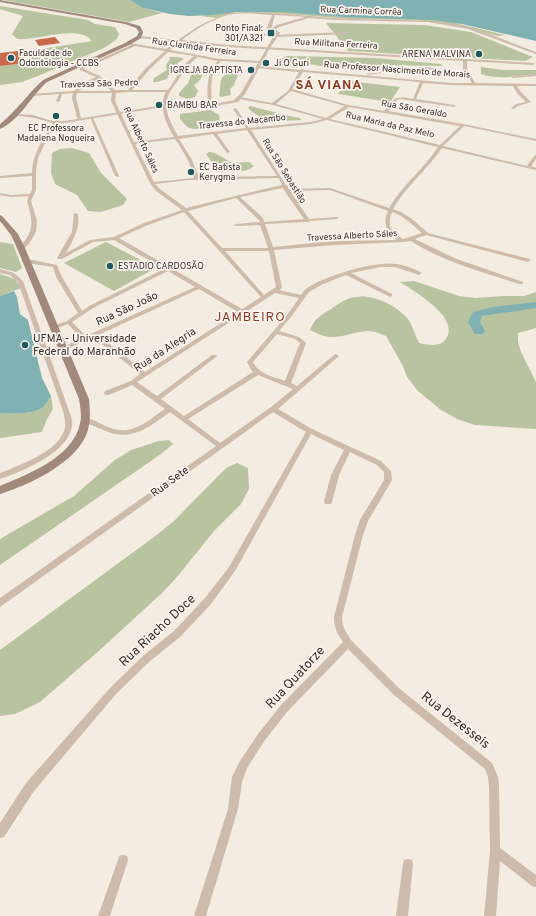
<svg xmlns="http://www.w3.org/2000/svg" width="536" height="916" font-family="Overpass,sans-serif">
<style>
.green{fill:#b8c4a0}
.water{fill:#7fb0b2}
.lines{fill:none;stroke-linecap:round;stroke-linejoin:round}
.river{fill:#7fb0b2;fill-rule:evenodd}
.building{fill:#c8694b}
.minor{fill:#cdbbac;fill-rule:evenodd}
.tertiary{fill:#cdbbac;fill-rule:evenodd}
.secondary{fill:#a18a7d;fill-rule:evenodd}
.poi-dot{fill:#1f5a5e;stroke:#fbf5ee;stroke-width:1.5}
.labels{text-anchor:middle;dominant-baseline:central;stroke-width:3.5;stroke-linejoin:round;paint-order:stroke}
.far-street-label{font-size:9px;fill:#3b302b;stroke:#fbf5ee}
.far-poi-label{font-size:9px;fill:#3b302b;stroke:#fbf5ee;text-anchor:start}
.street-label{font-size:11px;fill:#3b302b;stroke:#fbf5ee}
.poi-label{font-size:11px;fill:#3b302b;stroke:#fbf5ee;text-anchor:start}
.far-district-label{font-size:13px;font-weight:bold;letter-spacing:1px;fill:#8c3b22;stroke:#fbf5ee}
.quarter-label{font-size:13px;letter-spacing:1px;fill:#8c3b22;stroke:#fbf5ee}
.near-street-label{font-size:13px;fill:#3b302b;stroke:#fbf5ee}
</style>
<rect width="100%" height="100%" fill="#f4ebe1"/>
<path class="green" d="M3,0H130L143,8L162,13L129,22Z
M0,6L88,20L95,24L115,27L119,34L117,39L104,48L38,76L22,82L0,85V66L25,63L35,50L92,41C79,24 37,41 17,39L12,34L23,16L0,9Z
M229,12H295L344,17L420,18L447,21L505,35L498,36L460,26L416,20L350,19L275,13L236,12L216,18L201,16Z
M326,23L424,25L471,32L533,57L525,61L348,51Z
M287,56L375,58L441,64L443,66L385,65L342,69L308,64L282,62L279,61L280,59Z
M169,57H178L184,59C176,63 170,70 167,79L157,82H153L154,78L167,70L166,65L170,59Z
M200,67L203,70C203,77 200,81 194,85L198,91L195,97L187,99L179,96V93L188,83L192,73Z
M481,67L504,70H536V74C519,76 498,80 481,74Z
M232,72L238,75L234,85L230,89L231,95L221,97L219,95C222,85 217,75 232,72Z
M348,81L400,87L390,102L338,94Z
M250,106L294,117L300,118L301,120C282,121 262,123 248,108Z
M210,110L219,115L220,122C212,126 198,131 190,128C186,127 183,122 180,119V114Z
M72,148L89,153L101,173L127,199L123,205L101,212L88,211L77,195L55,184L51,173L52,153L60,149Z
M209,152L215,153L232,163L249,162L254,166C245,175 228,170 216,168L206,154Z
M0,242L13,244L22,268L16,272L0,268Z
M106,242L156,268L114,291L64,263Z
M0,274L15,279L21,288L0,296Z
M414,281L459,296L475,298L504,296H524L536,292V328L518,333V342L521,352L536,382V429L475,425L457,419L441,410L418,391L407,377L403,366L386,336C381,334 374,331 368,331C343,333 335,344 310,330C314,319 321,315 331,309C338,304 347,298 355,297C372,294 394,304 405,316C413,323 414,334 419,343C428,345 442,348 447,337C458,316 415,292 400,282Z
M51,396L53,409L47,419L42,432L0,438V413C10,414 29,414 38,410C44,408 48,401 51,396Z
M169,440L173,444L161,454L0,565V539L74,496L115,460L131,450L159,441Z
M237,463L248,468L249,489L241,504L214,531L177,577L163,592L101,649L40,702L15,714L0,716V650L158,534L175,520L226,468Z"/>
<path class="water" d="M130,0H536V41L462,24L434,20L344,17L284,12H236L213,15L189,16L170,14L143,8Z
M14,291L17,297L20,314L28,320L42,378L51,396C48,401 44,408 38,410C29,414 10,414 0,413V296Z"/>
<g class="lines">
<path class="river" d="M536,302V308L482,316L480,322L485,331L483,334H475L468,322L473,312L493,307Z"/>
</g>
<path class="building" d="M55,37L60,43L39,46L35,40Z
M18,51L25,63L0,66V53Z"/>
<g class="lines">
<path class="minor" d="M245,12C275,12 303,16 333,18C375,21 417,17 458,25C485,30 510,43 536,52V54L468,29L428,22L333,20L309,18L279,27L273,30L272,28L277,25L305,17L275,15L271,30L269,31L267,30V28L272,15C258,14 242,12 228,15C212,19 195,30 182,40L228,45L463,59L465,58L467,59L533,63L535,64L533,65L467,61V69L475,83L536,84V86H517L520,91L531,102L518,106L514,109L511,108L516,104L526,102L517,93L513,86L451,85L423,83L416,99L454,105L456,106L455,107L399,99L397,100L388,111L463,124L536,139V141L464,126L443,146L527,166L535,155H536V159L531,166L536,168V170L442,148C427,170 406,186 393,209L401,212L412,219L428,233L530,259L531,260L528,262L426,235L415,239L454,258L523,282V284H519C483,272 443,262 411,241L403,242L334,245L274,250L282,288L279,290L301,295C303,293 303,291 305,290C319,277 377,260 396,264C404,265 415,269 422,273L419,275L395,267H381L351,273L392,294V296L390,297L346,275L323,284L309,292L291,317L279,331L299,337L306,343L291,383L297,386L334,355L336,354L339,356L278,409L312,429L381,461L391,471L392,480L368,521L363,535L342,617C342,627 346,632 351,640L400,689L492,763L498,777L499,787L500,848L536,875V887L532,886L500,861L496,916H484L490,851L489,787L488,777L485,769L394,695L348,649L287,712L265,740L247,768L242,782L238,809L206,916H194L228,809L232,777L240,761L258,734L281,705L343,642C337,634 334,627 334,617L355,535L360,520L384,480V472L377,465L350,452L339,475L332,502L331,504H325L324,502L331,475L344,450L311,434L235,571L211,604L180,637L150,661L116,694L34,791L4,837L0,838V823L26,783L110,688L144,655L174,631L205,598L229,567L306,432L273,412L0,607V598L216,446L170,412C152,425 134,440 111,433C102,430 94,425 85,423L84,421L87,419H90C99,422 106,427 114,429C134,435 150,419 165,409L132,385L109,395H105L104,393L105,391L131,381L140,374L93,337L65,350H61L60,349L61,348L81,338L68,324L54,329L51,327L67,321L78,313L56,277L53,267L27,263L24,261L27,259L57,265L62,277L82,311L89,306L164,269L114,240L93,242L62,259H58L57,258L72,232L74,213L78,214C80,229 73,240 66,253L90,240L114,237L144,223L182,210L156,191L150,183L111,101L112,93H77L76,98L81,118L79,119L77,118L72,98L73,93L62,94L60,101L58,102L56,101L59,94L31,96L29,95L31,94L74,91L85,82L96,77L80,70V68L131,45H130V43L166,49L176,42L139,38L138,36L178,40L197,27L211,20L229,13ZM179,42L228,47L463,61V69L472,83H451L304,70L302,69L300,70L257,66L256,68L299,72L288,91L272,103L240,97H239V99L273,105L323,119L311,122L249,128L236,108H235L233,109L246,128L178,136C171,124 162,108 169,94C171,89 176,84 179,79C185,70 189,63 198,57L218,61C206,73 207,89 208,105L210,106L212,105C211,89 209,73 221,61L260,63L262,62L260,61L220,59L170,50ZM135,46L165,51L146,68L128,90H115L100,76L84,69ZM168,52L194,56L185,64L168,90H132L149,70ZM303,72L420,82L413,99C394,96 396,97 384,111L348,105L292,89ZM99,79L111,91H79L87,84ZM291,91L345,106L326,118L276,104ZM130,92H166C158,107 166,123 174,137L134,142L115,101L116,93ZM349,107L460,126L440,145L330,119ZM327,120L438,147C424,169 402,185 389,208L330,188L288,189V186L286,185L251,130L311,124ZM247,130L277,176L199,177L192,160L179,139L213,134L227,153H228L230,152L217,134ZM175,139C183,151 191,163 194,178L154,182L135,144ZM279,178L282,185L256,191L186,208L160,189L155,184L189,180ZM283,188L288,196L304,219L264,222L263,218L240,197ZM330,190L388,211C383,223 385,232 397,240L334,241L273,247L265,224L306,222H308L310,221L337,219L339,218L337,217L309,219L290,191ZM236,198L259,220L260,222L236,224L234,225L236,226L260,225L268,248H222L188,211ZM184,212L261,297L242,309L119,238L148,225ZM392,212C404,216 413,225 422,233L403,239C392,232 386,227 392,212ZM225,251H269L276,287L264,295ZM168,271L195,287L86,336L72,322L93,308ZM199,289L238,312L145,372L98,335ZM275,293L299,298L287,315L247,362L250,368L253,372L184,416L161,399L216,357L217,356L216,355H212L157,396L137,382ZM277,334L295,339L300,343L285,381C274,377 258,374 253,362ZM258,375L293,389L271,407L220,443L188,419Z
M346,32L347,34L275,37L274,36L244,34L246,33L273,34L274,35Z
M425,67L433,68L441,70L439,71C416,66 391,72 368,75L366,74L394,70Z
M536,74V76L513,78L511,77Z
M90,117L93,118L119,176V177L115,176Z
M54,121L57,122L47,139L74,138L76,139L74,140L46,141L38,158L36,170V190L31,201L37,221L36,232L29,244L23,249H19V247C35,232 33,221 27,201L29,196L11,197L0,195V193L11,195L30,194L32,190V176L0,178V176L32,173C32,154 44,137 54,121Z
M0,269L14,273L23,281L69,411C71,416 73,421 72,426C68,453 23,471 0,479V473C20,465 61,451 65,427C66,421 64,416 63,411L18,282L10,275L0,273Z
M123,855L127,856L128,860L110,916H98L118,860L119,856Z
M408,859L412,860L413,864L408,916H396L403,864L404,860Z"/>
<path class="tertiary" d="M275,29L280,33L270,48L245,94L238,102L215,106L164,107L64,123H52L35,118L13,115L15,114L33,115L52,121H64L164,105L215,104L234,100L241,93L273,37L266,31Z"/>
<path class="secondary" d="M0,0L126,22L140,26L143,32L141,38L129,45L47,82C31,96 20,120 0,129V124C17,111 27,94 43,80L125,43L137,36L139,32L136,28L125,24L0,2Z
M0,215L2,216L18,234L25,248L89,399C90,411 91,421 87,433C76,463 29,485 0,494V486C30,473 78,456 81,417C81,412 80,405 79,399L17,248L11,235L0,221Z"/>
</g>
<g class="poi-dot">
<rect x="267" y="29" width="8" height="8" rx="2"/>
<circle cx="479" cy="54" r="4"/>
<circle cx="11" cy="58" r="4"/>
<circle cx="266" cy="63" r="4"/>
<circle cx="251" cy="70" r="4"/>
<circle cx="159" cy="105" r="4"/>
<circle cx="56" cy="116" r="4"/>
<circle cx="191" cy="172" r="4"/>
<circle cx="110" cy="266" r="4"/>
<circle cx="25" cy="345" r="4"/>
</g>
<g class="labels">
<g class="far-street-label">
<text transform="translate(361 11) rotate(2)">Rua Carmina Corrêa</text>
<text transform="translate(336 44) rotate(3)">Rua Militana Ferreira</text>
<text transform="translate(194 47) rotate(8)">Rua Clarinda Ferreira</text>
<text transform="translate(397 70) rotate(4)">Rua Professor Nascimento de Morais</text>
<text transform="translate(99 84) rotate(-2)">Travessa São Pedro</text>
<text transform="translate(414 109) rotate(10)">Rua São Geraldo</text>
<text transform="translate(242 122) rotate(-6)">Travessa do Macambo</text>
<text transform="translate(390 125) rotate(13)">Rua Maria da Paz Melo</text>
<text transform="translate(141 140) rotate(65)">Rua Alberto Sáles</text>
<text transform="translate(284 171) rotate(58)">Rua São Sebastião</text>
<text transform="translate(352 236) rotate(-3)">Travessa Alberto Sáles</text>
</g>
<g class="far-poi-label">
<text x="263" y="28" text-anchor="end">Ponto Final:<tspan x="263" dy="10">301/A321</tspan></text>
<text x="19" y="53">Faculdade de<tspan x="19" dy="10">Odontologia - CCBS</tspan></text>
<text x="471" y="54" text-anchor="end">ARENA MALVINA</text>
<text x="274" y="63">Ji O Guri</text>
<text x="243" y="70" text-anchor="end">IGREJA BAPTISTA</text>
<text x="167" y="105">BAMBU BAR</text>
<text x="56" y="128" text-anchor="middle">EC Professora<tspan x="56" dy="10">Madalena Nogueira</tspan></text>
<text x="199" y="167">EC Batista<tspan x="199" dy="10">Kerygma</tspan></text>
<text x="118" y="266">ESTADIO CARDOSÃO</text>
</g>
<g class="street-label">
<text transform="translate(127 309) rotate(-25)">Rua São João</text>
<text transform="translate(165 350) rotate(-33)">Rua da Alegria</text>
<text transform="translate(170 482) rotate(-36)">Rua Sete</text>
</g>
<g class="poi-label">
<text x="33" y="339">UFMA - Universidade<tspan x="33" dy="13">Federal do Maranhão</tspan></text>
</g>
<g class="far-district-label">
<text x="329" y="86">SÁ VIANA</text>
</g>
<g class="quarter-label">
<text x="250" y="318">JAMBEIRO</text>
</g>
<g class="near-street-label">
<text transform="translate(158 631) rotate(-43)">Rua Riacho Doce</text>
<text transform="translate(296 678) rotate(-47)">Rua Quatorze</text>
<text transform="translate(455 721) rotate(38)">Rua Dezesseis</text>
</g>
</g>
</svg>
